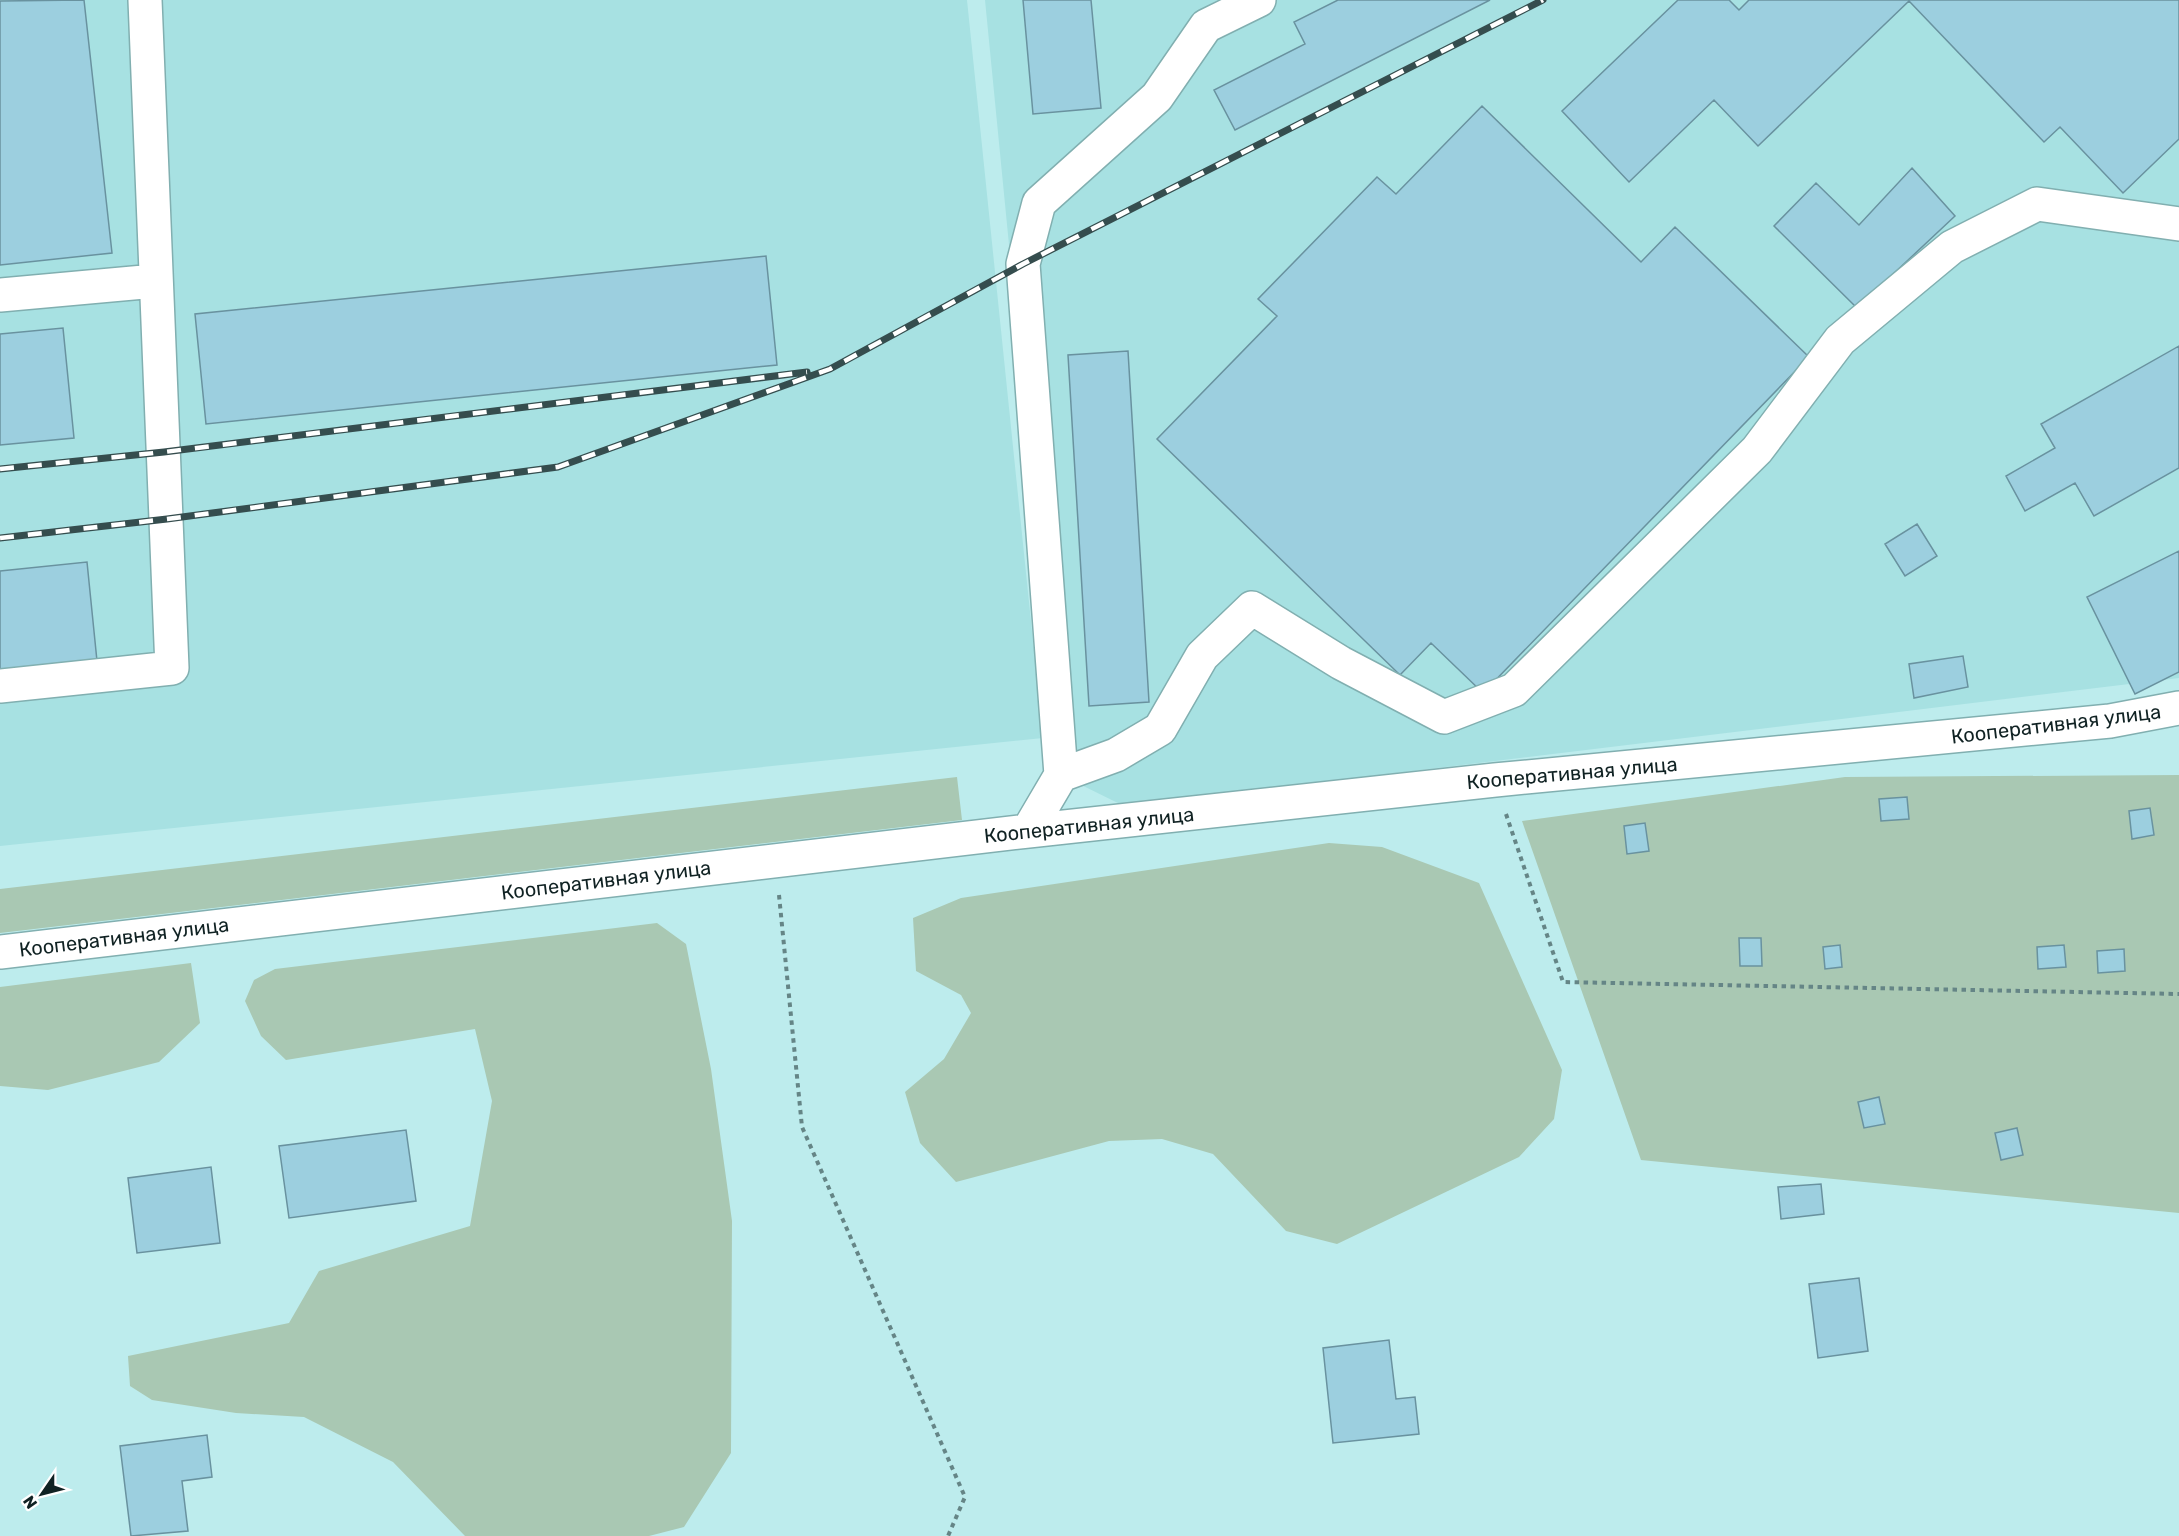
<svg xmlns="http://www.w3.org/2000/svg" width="2179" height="1536" font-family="Rubik,sans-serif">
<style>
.built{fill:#a7e1e2}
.green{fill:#a9c8b3}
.building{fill:#9ccfdf;stroke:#69929f;stroke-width:1.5}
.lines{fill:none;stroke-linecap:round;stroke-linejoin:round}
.minor-casing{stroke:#81afb0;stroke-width:36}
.path{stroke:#658586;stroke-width:4;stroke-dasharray:4.5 4.5;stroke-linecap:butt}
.minor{stroke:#fff;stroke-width:33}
.rail-casing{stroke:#354d4e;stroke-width:7}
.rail{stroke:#fff;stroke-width:4.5;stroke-dasharray:14;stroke-linecap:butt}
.labels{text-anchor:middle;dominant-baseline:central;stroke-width:4.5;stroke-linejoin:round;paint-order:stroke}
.street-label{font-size:20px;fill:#102223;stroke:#fff}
</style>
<rect width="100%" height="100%" fill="#bdeced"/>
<path class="built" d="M0,0H967L1043,738L0,846Z
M985,0H2179V678L1124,806L1061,775Z"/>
<path class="green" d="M2179,775V1213L1641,1160L1522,821L1845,777Z
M957,777L962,820L0,933V889Z
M1329,843L1382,847L1479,883L1562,1070L1554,1119L1519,1157L1337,1244L1286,1231L1213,1154L1162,1139L1109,1141L956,1182L920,1143L905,1092L944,1059L971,1013L961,995L916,971L913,918L961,898Z
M657,923L686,944L711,1069L732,1221L731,1453L684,1527L649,1536H465L393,1462L304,1417L236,1413L152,1400L130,1386L128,1356L289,1323L319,1271L470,1226L492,1101L475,1029L286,1060L261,1036L245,1001L254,980L275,969Z
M191,963L200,1023L159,1062L48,1090L0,1086V987Z"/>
<path class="building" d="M84,0L112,253L0,265V1Z
M1023,0H1091L1101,108L1033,114Z
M1338,0H1490L1235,130L1214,90L1305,44L1294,22Z
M1678,0H1729L1739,10L1749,0H2179V139L2123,193L2060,127L2044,142L1909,1L1758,146L1714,100L1629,182L1562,111Z
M1482,106L1641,262L1675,227L1809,357L1483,693L1431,643L1400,675L1157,439L1277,316L1258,299L1377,177L1396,194Z
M1912,168L1955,216L1857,308L1774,226L1816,183L1859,225Z
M766,256L777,365L206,424L195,314Z
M63,328L74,438L0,445V334Z
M2179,346V468L2094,516L2075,483L2025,511L2006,476L2055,448L2041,424Z
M1128,351L1149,702L1089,706L1068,355Z
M1917,524L1937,556L1905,576L1885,544Z
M2179,551V672L2135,694L2087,597Z
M87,562L97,661L0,671V571Z
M1963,656L1968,687L1914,698L1909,664Z
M1907,797L1909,819L1881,821L1879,799Z
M2150,808L2154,835L2132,839L2129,811Z
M1645,823L1649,851L1627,854L1624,826Z
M1739,938H1761L1762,966H1740Z
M1840,945L1842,967L1825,969L1823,947Z
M2064,945L2066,967L2038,969L2037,947Z
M2124,949L2125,971L2098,973L2097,951Z
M1879,1097L1885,1124L1864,1128L1858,1102Z
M2017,1128L2023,1155L2001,1160L1995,1133Z
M406,1130L416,1201L289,1218L279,1146Z
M211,1167L220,1243L137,1253L128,1178Z
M1821,1184L1824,1214L1781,1219L1778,1187Z
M1859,1278L1868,1351L1818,1358L1809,1284Z
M1389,1340L1396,1399L1415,1397L1419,1434L1333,1443L1323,1348Z
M207,1435L212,1477L182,1481L188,1531L131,1536L120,1446Z"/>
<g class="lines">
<defs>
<path id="minor" d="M0,295L155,281
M0,686L172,668L145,0
M1061,775L1023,264L1039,203L1157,97L1206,26L1259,0
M1028,831L1061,775L1116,755L1160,729L1202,656L1252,608L1341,663L1444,717L1514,690L1757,450L1840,340L1952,247L2037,204L2179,224
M0,952L1028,831L1495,780L2110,721L2179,708"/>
</defs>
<use href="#minor" class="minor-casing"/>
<path class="path" d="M1506,814L1563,982L2179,994
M779,895L802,1127L965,1497L948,1536"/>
<use href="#minor" class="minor"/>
<defs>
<path id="rail" d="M0,469L164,452L807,372
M0,538L167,519L558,467L830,369L1023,264L1543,0"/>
</defs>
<use href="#rail" class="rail-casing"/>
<use href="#rail" class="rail"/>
</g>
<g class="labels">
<g class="street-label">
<text transform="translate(2056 724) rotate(-7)">Кооперативная улица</text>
<text transform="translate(1572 773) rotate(-5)">Кооперативная улица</text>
<text transform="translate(1089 825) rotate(-6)">Кооперативная улица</text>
<text transform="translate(606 880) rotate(-7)">Кооперативная улица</text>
<text transform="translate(124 937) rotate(-7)">Кооперативная улица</text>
</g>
</g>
<g transform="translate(42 1494) rotate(235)" stroke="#ffffff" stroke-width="4.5" paint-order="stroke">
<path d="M0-4.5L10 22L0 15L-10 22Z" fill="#102223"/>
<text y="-9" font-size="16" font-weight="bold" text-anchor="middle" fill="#102223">N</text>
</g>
</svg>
